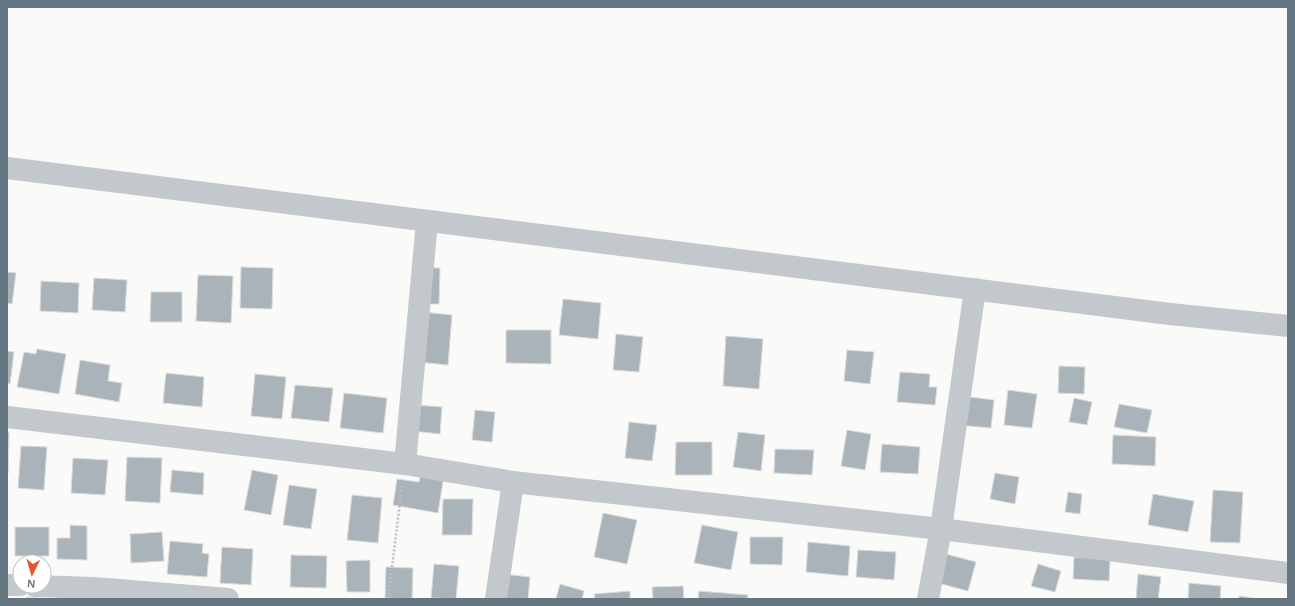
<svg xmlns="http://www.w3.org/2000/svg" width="1295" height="606" font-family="Helvetica,sans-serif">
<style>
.building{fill:#aab3b9;stroke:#dcdcda}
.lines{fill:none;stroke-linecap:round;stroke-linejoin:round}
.path{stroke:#bbbfc2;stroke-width:2.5;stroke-dasharray:2 2;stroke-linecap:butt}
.minor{stroke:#c3c8cc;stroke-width:22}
</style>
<rect width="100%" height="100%" fill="#fafaf8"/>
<path class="building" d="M241,267L273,268L272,309L240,308Z
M413,267L440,268L439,304H412Z
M7,272L16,273L12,304L7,303Z
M198,275L233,276L231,323L196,321Z
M94,278L127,280L125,312L92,310Z
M41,281L79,283L78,313L40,311Z
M151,292H182V322H150Z
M563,299L601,303L598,339L559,335Z
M423,312L452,315L448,365L419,362Z
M506,330H551V364L506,363Z
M616,334L643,337L639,372L613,370Z
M726,336L763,339L759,389L723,386Z
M37,349L66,354L59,394L17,387L24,352L36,354Z
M847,350L874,352L870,384L844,381Z
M7,351L14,352L10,384L7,383Z
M80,360L110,365L108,381L122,383L119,402L75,394Z
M1059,366L1085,367L1084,394L1058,393Z
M900,372L930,374L929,387H937L935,405L897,402Z
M166,373L204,377L202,407L163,403Z
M255,374L286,377L282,419L251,416Z
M295,385L333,388L329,422L291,418Z
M1008,390L1037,394L1032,428L1004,425Z
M344,393L387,398L383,433L340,428Z
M962,396L994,400L991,428L959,425Z
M1074,398L1092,402L1087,425L1069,422Z
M1119,404L1152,410L1147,433L1114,427Z
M416,405L442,407L440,434L413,431Z
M475,410L495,412L492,442L472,440Z
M629,422L657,425L652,461L625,458Z
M847,430L871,434L865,470L841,466Z
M7,432L9,433L8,474H7Z
M738,432L765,435L761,471L733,467Z
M1113,435L1156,437L1155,466L1112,464Z
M676,442H712V475H675Z
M882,444L920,447L918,474L880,472Z
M21,446L47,447L44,490L18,488Z
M775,449L814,450L812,475L774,473Z
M127,457L162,458L160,503L125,501Z
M73,458L108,460L105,495L71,493Z
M172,470L204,473L203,495L170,492Z
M252,470L278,475L271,515L244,510Z
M421,471L444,475L438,513L393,505L397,479L419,482Z
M995,473L1019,477L1015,504L990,499Z
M289,485L317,489L311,529L283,525Z
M1213,490L1243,492L1240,543L1210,542Z
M1068,492L1082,494L1080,514L1065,512Z
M1153,494L1194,501L1188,532L1148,525Z
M352,495L382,498L378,543L347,540Z
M443,499H473L472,535H442Z
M603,513L637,520L627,564L594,557Z
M70,525L87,526V560L57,559V538H70Z
M702,525L738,532L731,570L694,563Z
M15,527H49V556H15Z
M162,532L164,561L131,563L130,534Z
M750,537H783L782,565L750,564Z
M170,541L203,544L202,553L209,554L207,577L167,574Z
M808,542L850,546L848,576L806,572Z
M222,547L253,549L251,585L220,583Z
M858,550L896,552L894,580L856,577Z
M946,554L976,562L968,591L938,583Z
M291,555L327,556L326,588L290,587Z
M1074,557L1110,559L1109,581L1073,579Z
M370,560V592H347L346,561Z
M434,564L459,566L456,599L431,598Z
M1038,564L1061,571L1055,592L1031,586Z
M386,567L413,568L412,599L385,598Z
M493,573L530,577L528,599H501Z
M1138,574L1161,577L1158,599H1136Z
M1189,583L1221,586L1220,599H1188Z
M560,584L584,591L582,599H556Z
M683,586L684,599H653L652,587Z
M630,591V599H595L594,594Z
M699,591L748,595L747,599H698Z
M1239,596L1261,599H1239Z
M27,597L51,599H27Z"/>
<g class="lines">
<path class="path" d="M388,599L402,486"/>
<path class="minor" d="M7,168L1170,314L1288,326
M7,417L405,464L513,482L941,529L1288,573
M405,464L427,221
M7,585H20
M35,586L94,588L228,599
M496,599L513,482
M928,599L941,529L975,289"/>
</g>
<rect width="1295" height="606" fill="none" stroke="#657683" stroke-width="16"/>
<g transform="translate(32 574) rotate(185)"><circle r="19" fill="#ffffff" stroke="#c1c8cd"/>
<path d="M0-3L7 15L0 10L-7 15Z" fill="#e4572e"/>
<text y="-6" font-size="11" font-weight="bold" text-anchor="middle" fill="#657683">N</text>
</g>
</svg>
